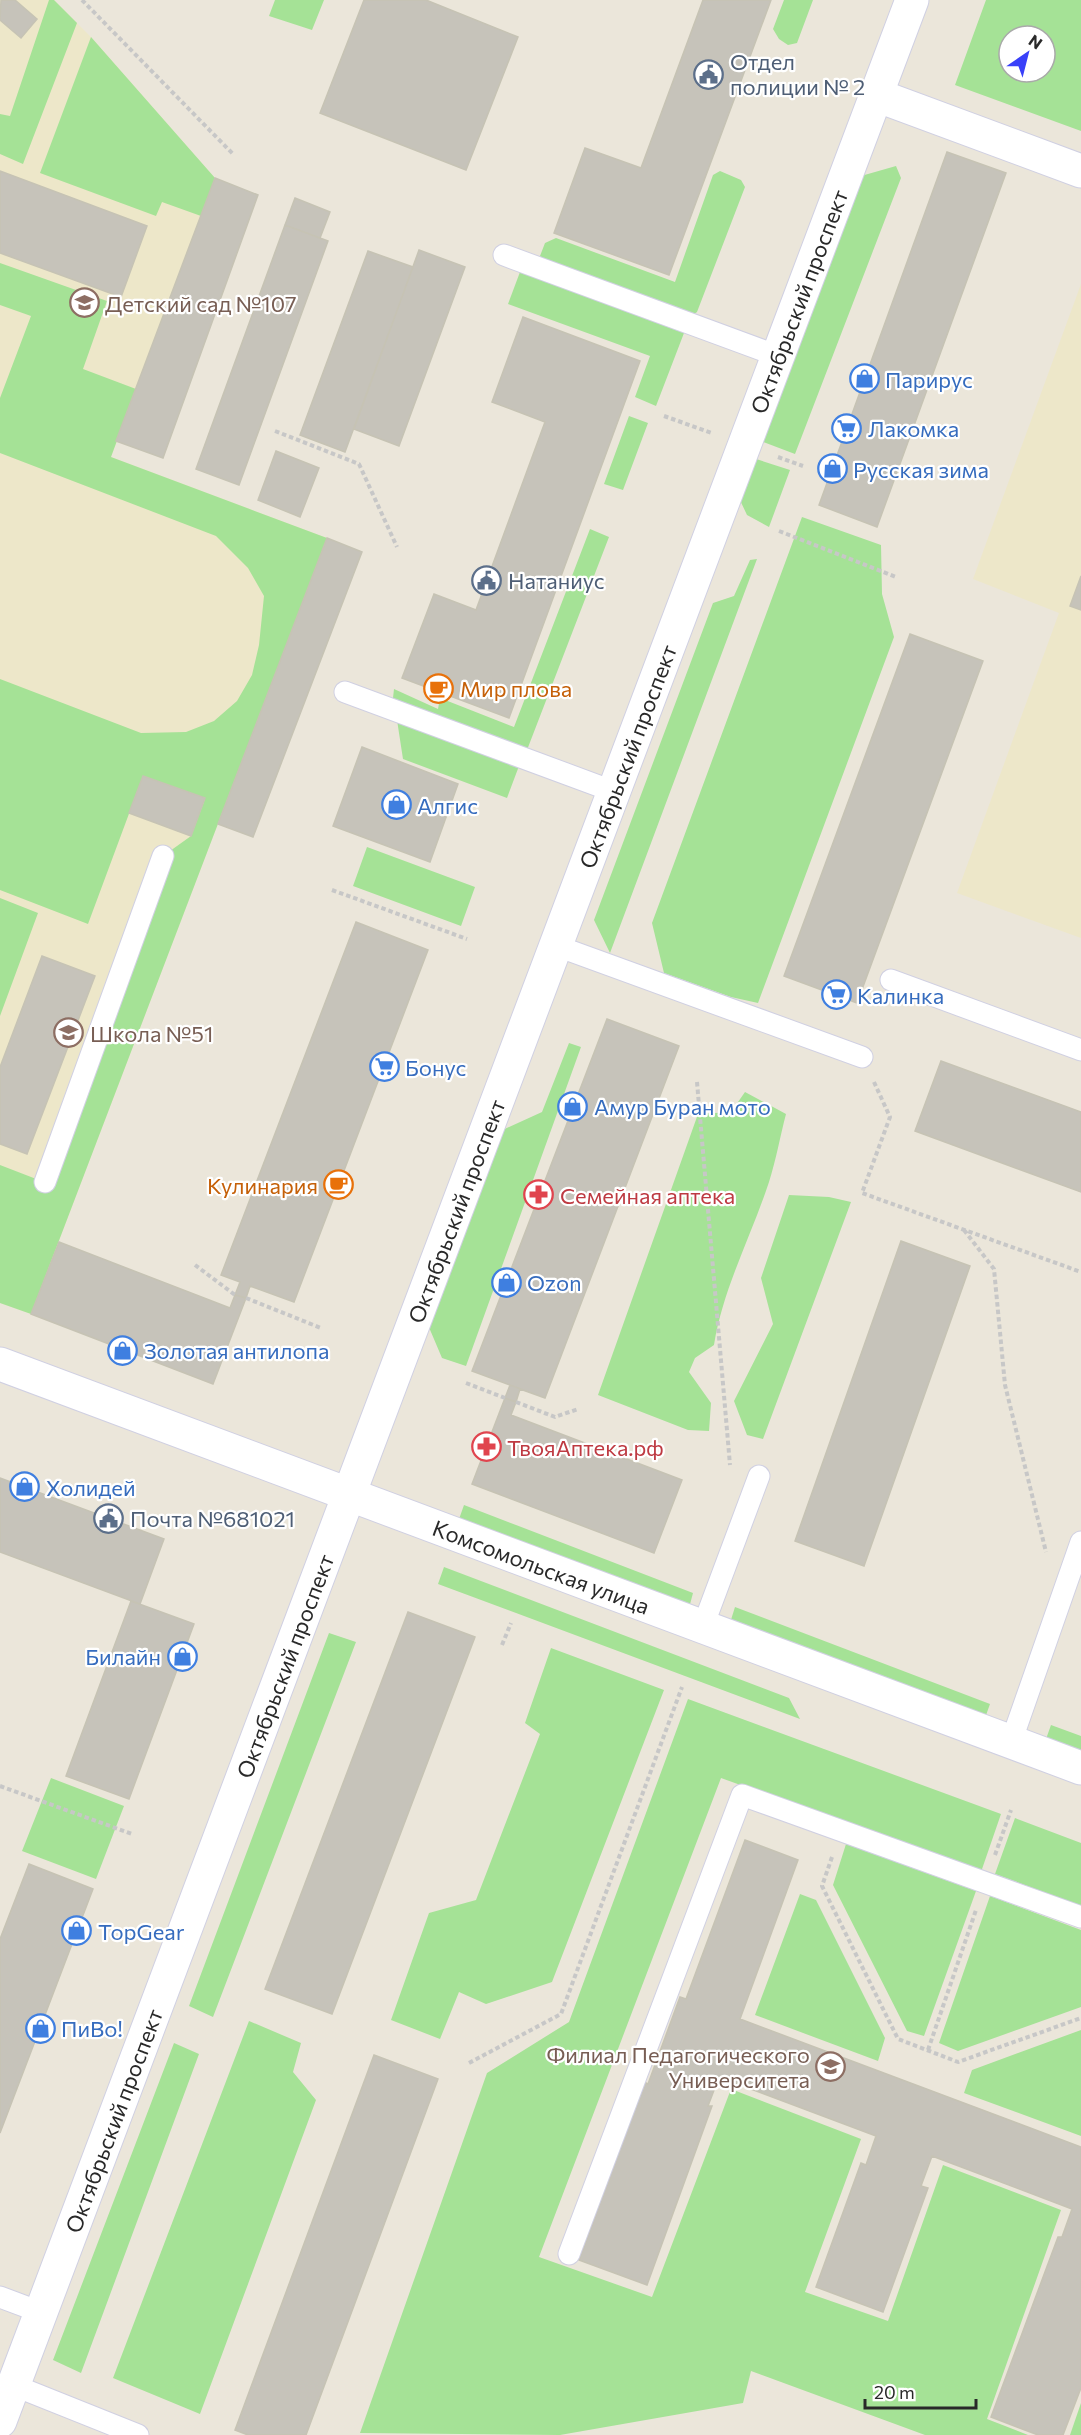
<svg xmlns="http://www.w3.org/2000/svg" width="1081" height="2435" font-family="Commissioner,sans-serif">
<style>
.education{fill:#ede7c9}
.green{fill:#a5e296;fill-rule:evenodd}
.building{fill:#c6c3ba;stroke:#c6c3b4;stroke-width:1.5}
.lines{fill:none;stroke-linecap:round;stroke-linejoin:round}
.service-casing{stroke:#d0d0e2;stroke-width:23}
.minor-casing{stroke:#d0d0e2;stroke-width:35}
.tertiary-casing{stroke:#d0d0e2;stroke-width:35}
.path{stroke:#c7c7c7;stroke-width:4;stroke-dasharray:4.5 3;stroke-linecap:butt}
.service{stroke:#fff;stroke-width:21}
.minor{stroke:#fff;stroke-width:33}
.tertiary{stroke:#fff;stroke-width:33}
.labels{text-anchor:middle;dominant-baseline:central;stroke-width:4.5;stroke-linejoin:round;paint-order:stroke}
.service-label{font-size:22px;fill:#4e5e75;stroke:#fff;text-anchor:start}
.street-label{font-size:22px;fill:#292929;stroke:#fff}
.education-label{font-size:22px;fill:#785e54;stroke:#fff;text-anchor:start}
.shop-label{font-size:22px;fill:#366cbe;stroke:#fff;text-anchor:start}
.food-label{font-size:22px;fill:#c56008;stroke:#fff;text-anchor:start}
.health-label{font-size:22px;fill:#be3a42;stroke:#fff;text-anchor:start}
</style>
<rect width="100%" height="100%" fill="#ebe6da"/>
<path class="education" d="M0,0H54L91,37L215,178L111,457L327,538L31,1314L0,1303Z
M1081,284V938L957,893L1059,613L973,579Z"/>
<path class="green" d="M49,0H54L77,23L23,164L0,154V114L10,116Z
M275,0H324L312,30L269,16Z
M784,0H813L797,43L788,45L779,39L773,29Z
M986,0H1081V131L955,85ZM1009,36H1045V72H1009Z
M91,37L215,178L201,216L162,202L156,216L40,173Z
M896,166L901,178L795,454L758,440L861,176Z
M720,171L741,180L745,187L697,312L691,316L545,263L540,256L545,243L556,238L675,282L713,175Z
M0,263L107,301L83,369L136,389L111,457L327,538L31,1314L0,1303V1165L44,1182L163,856L191,836L205,799L143,776L88,924L0,890V679L141,733L186,732L214,721L237,701L252,675L259,645L264,596L248,568L216,536L0,453V398L31,316L0,305Z
M520,272L684,333L656,406L635,397L650,356L508,304Z
M629,416L648,423L623,490L604,484Z
M753,458L790,470L769,527L747,515L739,498Z
M802,517L881,545L882,594L894,637L758,1003L731,997L664,973L652,923Z
M590,529L609,537L527,750L393,698L394,689L438,709L440,698L514,727Z
M757,559L610,953L594,920L713,603L734,596L750,560Z
M397,720L519,766L507,798L403,759Z
M367,847L475,887L461,926L353,886Z
M0,898L38,913L0,1016Z
M569,1043L581,1047L466,1366L442,1358L428,1325L498,1132L542,1112Z
M745,1092L786,1114C780,1137 776,1160 769,1182C751,1237 723,1288 714,1345L695,1358L689,1372L711,1403L709,1431L688,1430L598,1395L698,1114L731,1112Z
M789,1195L829,1197L851,1202L763,1439L747,1435L734,1401L773,1324L761,1278Z
M464,1505L693,1593L689,1608L458,1522Z
M444,1567L789,1698L800,1719L438,1584Z
M735,1607L990,1704L985,1718L730,1623Z
M329,1633L356,1642L213,2017L189,2006Z
M551,1648L664,1690L552,1982L486,2004L459,1992L440,2039L391,2020L429,1913L476,1900L540,1734L525,1723Z
M688,1699L1001,1814L981,1872L721,1778L539,2257L652,2297L731,2089L861,2139L805,2292L888,2321L943,2165L1061,2210L987,2419L1028,2435H925L751,2371L743,2403L560,2435L360,2433L487,2073L569,2022Z
M1051,1725L1081,1736V1753L1046,1739Z
M51,1778L124,1806L96,1879L22,1851Z
M1015,1818L1081,1843V1906L995,1874Z
M846,1844L976,1891L924,2036L907,2031L833,1885Z
M800,1894L816,1900L885,2038L878,2061L755,2015Z
M990,1896L1081,1930V2007L958,2051L939,2043Z
M249,2021L301,2043L293,2072L316,2100L200,2414L113,2378Z
M1081,2030V2136L964,2093L972,2070Z
M174,2043L199,2054L81,2373L53,2360Z
M1081,2403V2435H1070Z"/>
<path class="building" d="M1,0H15L37,19L21,38L0,20Z
M364,0H426L518,37L466,170L320,113Z
M703,0H771L669,275L554,233L585,148L641,168Z
M947,152L1006,173L877,527L819,505Z
M0,171L147,226L121,297L0,253Z
M215,178L258,195L163,458L116,441Z
M295,198L330,212L320,238L285,225Z
M285,225L328,241L239,485L196,469Z
M419,250L465,267L399,446L354,429Z
M368,251L413,267L345,452L300,435Z
M523,317L640,361L509,718L402,678L434,594L476,610L545,422L492,402Z
M276,451L319,468L300,517L258,500Z
M327,538L362,552L253,837L218,824Z
M1081,576V610L1070,606Z
M910,634L983,661L857,1003L784,976Z
M362,747L458,784L430,862L333,826Z
M143,776L205,798L191,836L129,813Z
M356,922L428,950L294,1302L250,1286L246,1298L235,1295L240,1282L221,1275Z
M42,956L95,976L27,1154L0,1144V1067Z
M607,1019L679,1046L545,1398L472,1371Z
M607,1019L679,1046L545,1398L520,1389L516,1402L505,1398L510,1385L472,1371Z
M941,1061L1081,1112V1192L915,1131Z
M901,1241L970,1266L864,1566L795,1541Z
M59,1242L230,1308L235,1295L246,1298L213,1384L31,1314Z
M505,1398L516,1402L511,1415L682,1480L654,1553L472,1484Z
M0,1478L164,1539L140,1604L0,1552Z
M131,1601L194,1624L129,1799L66,1776Z
M408,1612L475,1637L332,2014L265,1989Z
M745,1840L798,1860L740,2019L1081,2147V2388L1063,2435H1038L991,2417L1058,2237H1062L1072,2209L932,2156L921,2186L928,2188L883,2312L816,2287L861,2163L866,2165L876,2136L719,2077L708,2106H712L647,2285L579,2260L644,2082L648,2084L680,1997L686,1999Z
M29,1864L93,1889L0,2133V1939Z
M374,2055L438,2079L306,2435H248L235,2430Z"/>
<g class="lines">
<defs>
<path id="service" d="M504,255L778,356
M345,692L615,792
M557,946L862,1057
M891,980L1081,1050
M45,1182L163,856
M703,1626L759,1476
M1011,1742L1081,1542
M569,2254L742,1795L1081,1917
M0,2297L40,2312
M13,2385L138,2435"/>
<path id="minor" d="M876,95L1081,171"/>
<g id="tertiary">
<path id="s1" d="M0,1364L1081,1768"/>
<path id="s2" d="M0,2421L912,0"/>
</g>
</defs>
<use href="#service" class="service-casing"/>
<use href="#minor" class="minor-casing"/>
<use href="#tertiary" class="tertiary-casing"/>
<path class="path" d="M82,0L233,154
M664,416L712,433
M275,431L359,464L397,547
M778,457L803,466
M779,531L896,577
M332,890L467,939
M697,1082L730,1465
M874,1082L890,1117L862,1193L1081,1272
M964,1230L994,1269L1005,1385L1046,1552
M195,1265L235,1295
M246,1298L321,1328
M466,1383L505,1398
M516,1402L555,1417L578,1409
M502,1645L511,1623
M0,1786L132,1834
M995,1855L1011,1810
M832,1857L822,1886L898,2039L958,2062L1081,2018
M928,2050L976,1910
M469,2063L561,2014L682,1687"/>
<use href="#service" class="service"/>
<use href="#minor" class="minor"/>
<use href="#tertiary" class="tertiary"/>
</g>
<defs>
<symbol id="civic-ring" viewBox="-11 -11 22 22"><circle r="9.5" fill="#fff" stroke="#5c6f8a" stroke-width="1.5"/><path d="M-.6-6.5H3V-4.5H.6V-3L4-1V1h2V6H-6V1h2V-1L-.6-3ZM-1.2 2.5V6h2.4V2.5Z" fill="#5c6f8a"/></symbol>
<symbol id="school-ring" viewBox="-11 -11 22 22"><circle r="9.5" fill="#fff" stroke="#8d6e63" stroke-width="1.5"/><path d="M0-5L7-2L0 1L-7-2ZM-4 1L0 2.5L4 1V4Q0 6-4 4Z" fill="#8d6e63"/></symbol>
<symbol id="shop-ring" viewBox="-11 -11 22 22"><circle r="9.5" fill="#fff" stroke="#3f7fe0" stroke-width="1.5"/><path d="M-5-2.5h2.3a2.7 3.5 0 0 1 5.4 0H5L5.5 6h-11ZM-1.5-2.5h3a1.5 2.3 0 0 0-3 0Z" fill="#3f7fe0"/></symbol>
<symbol id="supermarket-ring" viewBox="-11 -11 22 22"><circle r="9.5" fill="#fff" stroke="#3f7fe0" stroke-width="1.5"/><path d="M-6-5.5h2.5l.6 2H6L4.5 2H-2.5L-4.4-4H-6ZM-1.5 3.2a1.3 1.3 0 1 0 .1 0ZM3 3.2a1.3 1.3 0 1 0 .1 0Z" fill="#3f7fe0"/></symbol>
<symbol id="cafe-ring" viewBox="-11 -11 22 22"><circle r="9.5" fill="#fff" stroke="#e8710a" stroke-width="1.5"/><path d="M-5.5-4.5H6V0H3Q3 3.5 0 3.5H-2.5Q-5.5 3.5-5.5 0ZM3-3.2v2h1.7v-2ZM-6 4.5H4V6H-6Z" fill="#e8710a"/></symbol>
<symbol id="pharmacy-ring" viewBox="-11 -11 22 22"><circle r="9.5" fill="#fff" stroke="#e0444e" stroke-width="1.5"/><path d="M-2-6h4v4h4v4h-4v4h-4v-4h-4v-4h4Z" fill="#e0444e"/></symbol>
<symbol id="university-ring" viewBox="-11 -11 22 22"><circle r="9.5" fill="#fff" stroke="#8d6e63" stroke-width="1.5"/><path d="M0-5L7-2L0 1L-7-2ZM-4 1L0 2.5L4 1V4Q0 6-4 4Z" fill="#8d6e63"/></symbol>
</defs>
<g fill-rule="evenodd">
<use href="#civic-ring" x="692" y="58" width="33" height="33"/>
<use href="#school-ring" x="68" y="286" width="33" height="33"/>
<use href="#shop-ring" x="848" y="362" width="33" height="33"/>
<use href="#supermarket-ring" x="830" y="412" width="33" height="33"/>
<use href="#shop-ring" x="816" y="452" width="33" height="33"/>
<use href="#civic-ring" x="470" y="564" width="33" height="33"/>
<use href="#cafe-ring" x="422" y="672" width="33" height="33"/>
<use href="#shop-ring" x="380" y="788" width="33" height="33"/>
<use href="#supermarket-ring" x="820" y="978" width="33" height="33"/>
<use href="#school-ring" x="52" y="1016" width="33" height="33"/>
<use href="#supermarket-ring" x="368" y="1050" width="33" height="33"/>
<use href="#shop-ring" x="556" y="1090" width="33" height="33"/>
<use href="#cafe-ring" x="322" y="1168" width="33" height="33"/>
<use href="#pharmacy-ring" x="522" y="1178" width="33" height="33"/>
<use href="#shop-ring" x="490" y="1266" width="33" height="33"/>
<use href="#shop-ring" x="106" y="1334" width="33" height="33"/>
<use href="#pharmacy-ring" x="470" y="1430" width="33" height="33"/>
<use href="#shop-ring" x="8" y="1470" width="33" height="33"/>
<use href="#civic-ring" x="92" y="1502" width="33" height="33"/>
<use href="#shop-ring" x="166" y="1640" width="33" height="33"/>
<use href="#shop-ring" x="60" y="1914" width="33" height="33"/>
<use href="#shop-ring" x="24" y="2012" width="33" height="33"/>
<use href="#university-ring" x="814" y="2050" width="33" height="33"/>
</g>
<g class="labels">
<g class="service-label">
<text x="730" y="61">Отдел<tspan x="730" dy="25">полиции № 2</tspan></text>
<text x="508" y="580">Натаниус</text>
<text x="130" y="1518">Почта №681021</text>
</g>
<g class="street-label">
<text stroke="none"><textPath href="#s2" startOffset="2265">Октябрьский проспект</textPath></text>
<text stroke="none"><textPath href="#s2" startOffset="1779">Октябрьский проспект</textPath></text>
<text stroke="none"><textPath href="#s2" startOffset="1293">Октябрьский проспект</textPath></text>
<text stroke="none"><textPath href="#s1" startOffset="578">Комсомольская улица</textPath></text>
<text stroke="none"><textPath href="#s2" startOffset="807">Октябрьский проспект</textPath></text>
<text stroke="none"><textPath href="#s2" startOffset="321">Октябрьский проспект</textPath></text>
</g>
<g class="education-label">
<text x="105" y="303">Детский сад №107</text>
<text x="90" y="1033">Школа №51</text>
<text x="810" y="2054" text-anchor="end">Филиал Педагогического<tspan x="810" dy="25">Университета</tspan></text>
</g>
<g class="shop-label">
<text x="885" y="379">Парирус</text>
<text x="868" y="428">Лакомка</text>
<text x="853" y="469">Русская зима</text>
<text x="417" y="805">Алгис</text>
<text x="857" y="995">Калинка</text>
<text x="405" y="1067">Бонус</text>
<text x="594" y="1106">Амур Буран мото</text>
<text x="527" y="1282">Ozon</text>
<text x="144" y="1350">Золотая антилопа</text>
<text x="46" y="1487">Холидей</text>
<text x="161" y="1656" text-anchor="end">Билайн</text>
<text x="98" y="1931">TopGear</text>
<text x="61" y="2028">ПиВо!</text>
</g>
<g class="food-label">
<text x="460" y="688">Мир плова</text>
<text x="318" y="1185" text-anchor="end">Кулинария</text>
</g>
<g class="health-label">
<text x="560" y="1195">Семейная аптека</text>
<text x="507" y="1447">ТвояАптека.рф</text>
</g>
</g>
<g transform="translate(1027 54) rotate(35)"><circle r="28" fill="#ffffff" stroke="#a9a9a9" stroke-width="1.5"/>
<path d="M0-4.5L10 22L0 15L-10 22Z" fill="#3940f9"/>
<text y="-9" font-size="16" font-weight="bold" text-anchor="middle" fill="#292929">N</text>
</g>
<path d="M865 2399v9h111v-9" fill="none" stroke="#292929" stroke-width="3"/>
<text x="874" y="2399" font-size="18" fill="#292929" stroke="#ffffff" stroke-width="4.5" paint-order="stroke">20 m</text>
</svg>
